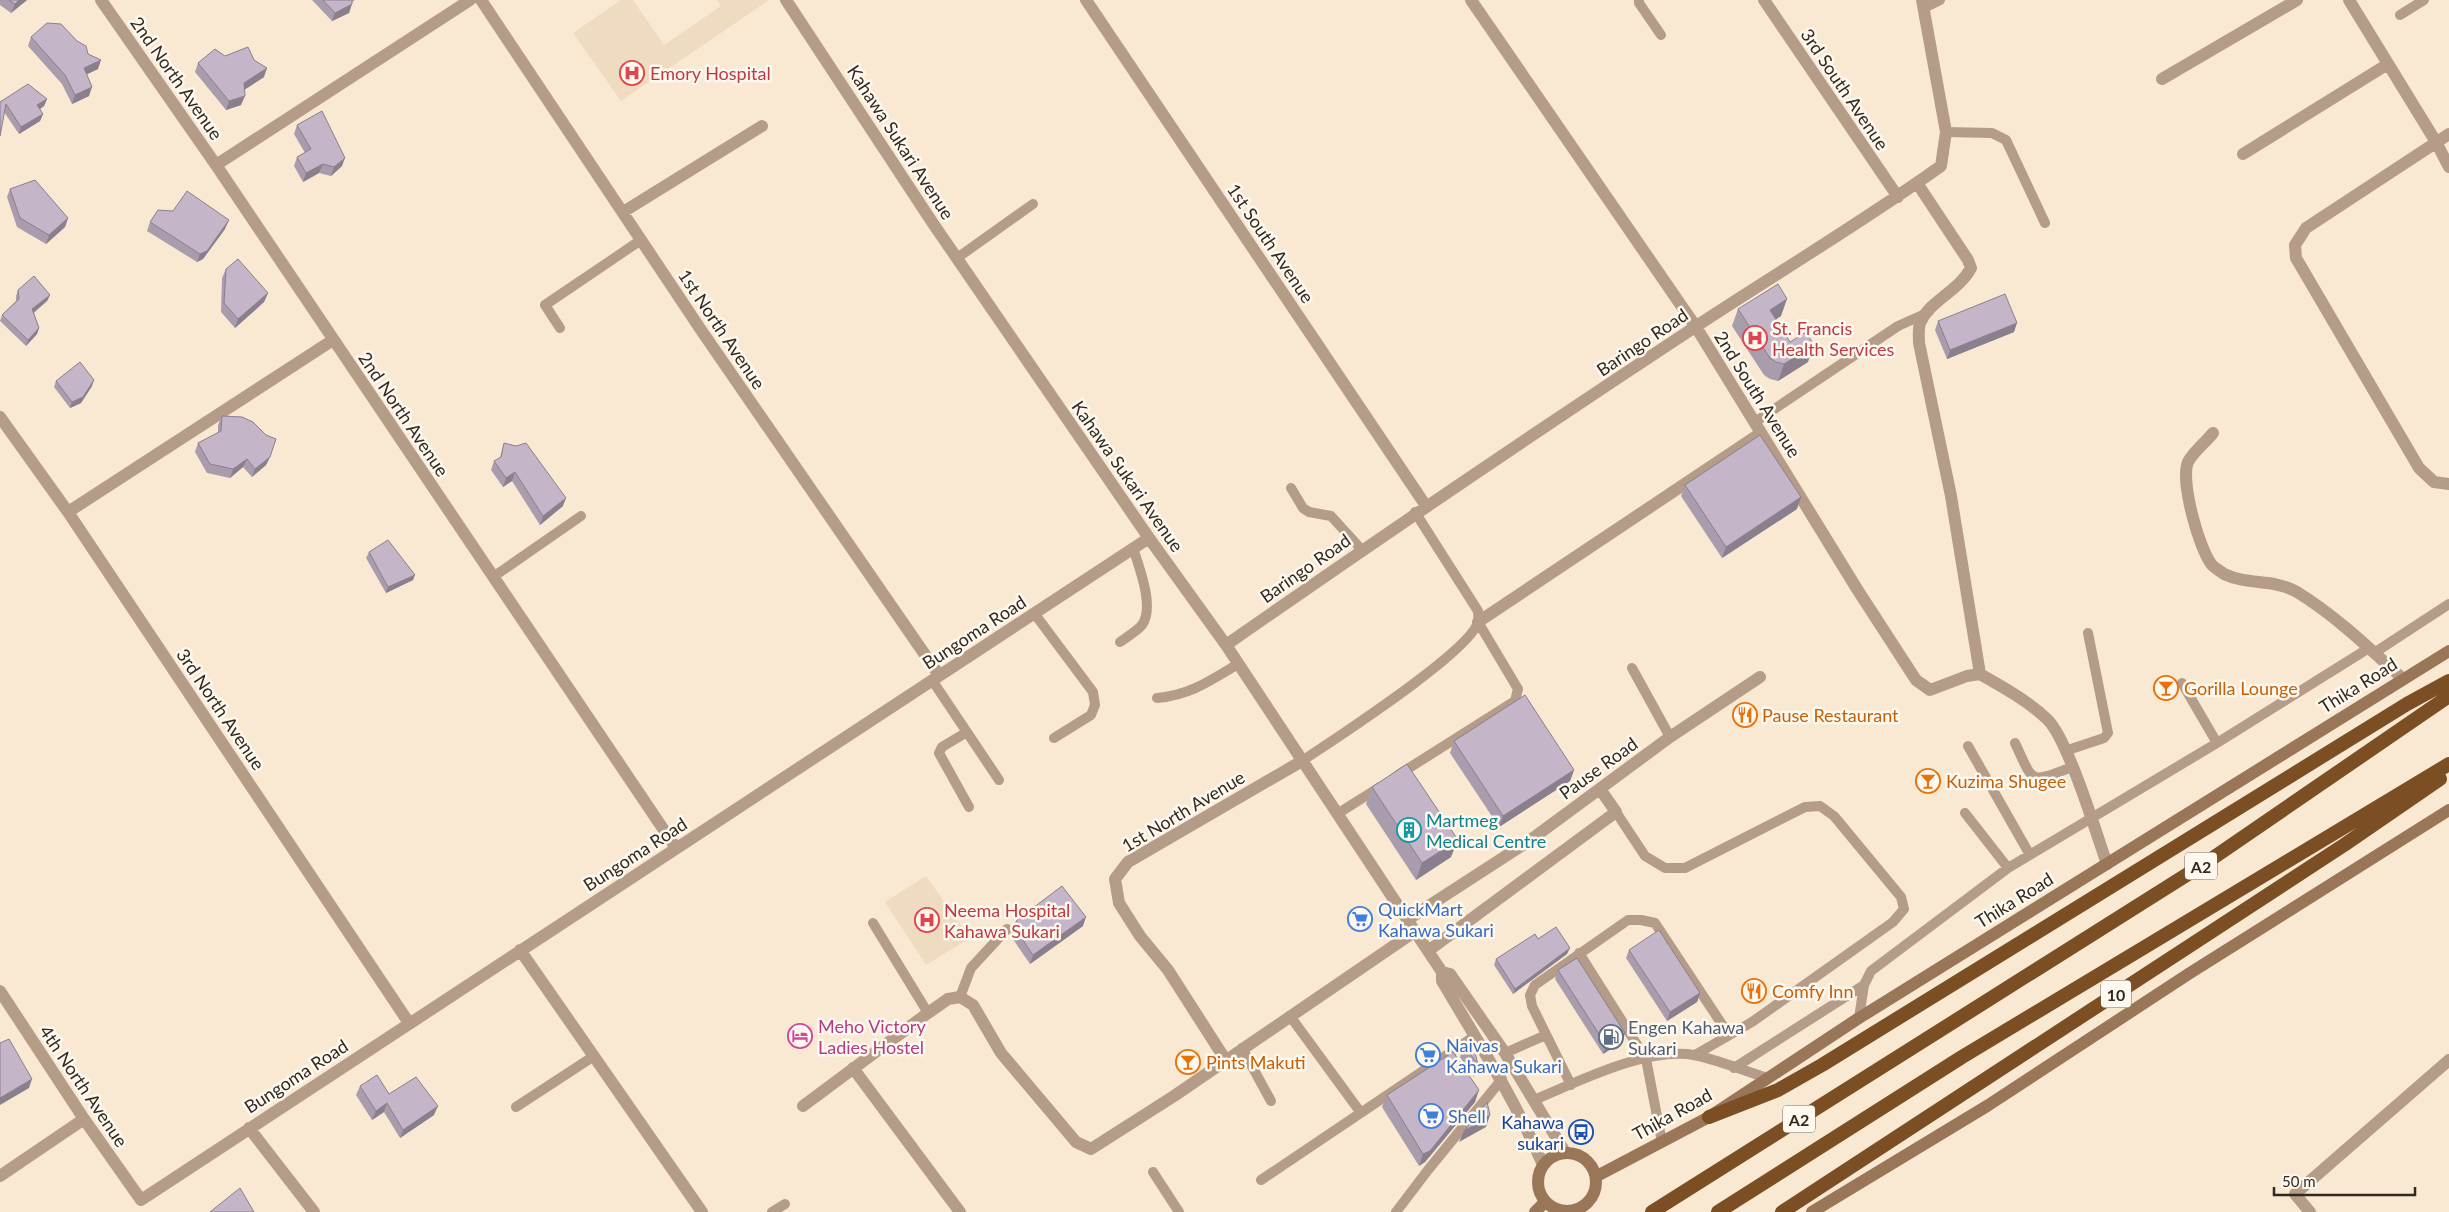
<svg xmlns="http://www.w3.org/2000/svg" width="2449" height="1212" font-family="Lato,sans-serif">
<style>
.built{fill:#efdbbf}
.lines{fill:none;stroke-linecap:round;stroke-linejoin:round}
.service{stroke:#b59c89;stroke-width:10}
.minor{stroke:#b59c89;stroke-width:12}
.secondary{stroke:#9a7659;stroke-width:12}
.trunk{stroke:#7c4e23;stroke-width:14}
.wall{fill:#a99cad}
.shaded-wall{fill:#8a7f8d}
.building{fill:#c5b5c9;stroke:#8a7f8d}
.labels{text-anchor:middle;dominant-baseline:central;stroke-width:5;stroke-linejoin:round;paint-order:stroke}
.shield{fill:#fef8ef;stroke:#6e6860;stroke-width:1}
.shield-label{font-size:16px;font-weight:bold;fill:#302a22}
.health-label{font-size:18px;fill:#be3a42;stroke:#fef8ef;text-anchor:start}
.street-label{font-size:18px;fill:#302a22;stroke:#fef8ef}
.food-label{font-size:18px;fill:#c56008;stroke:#fef8ef;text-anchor:start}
.culture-label{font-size:18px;fill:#0d838f;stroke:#fef8ef;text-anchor:start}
.shop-label{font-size:18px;fill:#366cbe;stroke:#fef8ef;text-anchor:start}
.hotel-label{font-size:18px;fill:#b23c85;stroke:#fef8ef;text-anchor:start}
.service-label{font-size:18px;fill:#4e5e75;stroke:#fef8ef;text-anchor:start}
.transit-label{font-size:18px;fill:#164399;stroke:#fef8ef;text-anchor:end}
</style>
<rect width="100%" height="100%" fill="#f9e9d3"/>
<path class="built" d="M621,0H633L664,45L721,6L717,0H769L621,101L573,33Z
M926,876L970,938L926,965L885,902Z"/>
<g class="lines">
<path class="service" d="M1639,0V3L1661,35
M1924,8L1940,0
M2400,15L2424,0
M1946,132L1992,133L2006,140L2045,223
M957,258L1033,204
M560,328L545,305L641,240
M1755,422L1898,326L1925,314
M1291,488L1303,508L1309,512L1331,516L1362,550
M493,577L581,516
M1034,613L1093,692L1095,705L1091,715L1054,738
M1120,642C1127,637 1137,631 1142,625C1155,607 1139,567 1133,548
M2374,653L2449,604
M1632,668L1670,737
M932,680L999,780
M2182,683L2217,743
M1157,698C1190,695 1210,681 1238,664
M967,732L942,747L939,753L969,807
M2015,743C2034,783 2028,784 2072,767
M1968,746L2030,855
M2065,751L2104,738L2108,733L2088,633
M1302,761C1333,740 1470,652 1478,622C1479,619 1478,614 1478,611L1415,512
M1398,775L1515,701L1518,689L1478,622
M1616,812L1645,856L1665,868H1685L1805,807L1820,806L1834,816L1901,897L1904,909L1893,922L1752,1022L1695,1055
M1965,813L2008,868
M1337,814L1380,787
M873,923L928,1013
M1579,953L1646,1059L1662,1142
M960,997L971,968L1007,929
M1290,1016L1361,1113
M1859,1018L1864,985L1871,971L2008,868L2217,743L2369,648
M1242,1048L1271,1101
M1505,1053L1546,1035
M1734,1068L1864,985
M1571,1085L1532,1006L1530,995L1535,985L1628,920H1641L1655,923L1729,1035
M1534,1100C1578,1082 1645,1047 1694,1055C1718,1060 1743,1070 1767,1078
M516,1107L594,1056
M1153,1172L1179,1212
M1261,1180L1475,1036
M772,1212L785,1204
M1396,1212L1428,1170L1502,1079"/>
<path class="minor" d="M101,0L216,165L676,848
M481,0L701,330L939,675
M786,0L932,222L1149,538L1226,645L1428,951L1442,972V981C1478,1042 1515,1099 1543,1165
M1086,0L1426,506
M1471,0L1696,327L1857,589L1916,680L1930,690L1967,676L1980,674
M1764,0L1898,197
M2349,0L2436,142L2449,167
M2162,79L2297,0
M2449,134L2306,228L2295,245L2296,258L2419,468L2434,482L2449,484
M2243,154L2388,64
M216,165L470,0
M1917,183L1968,260L1971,268C1959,291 1930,300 1920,323C1918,329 1919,337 1919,343L1951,496L1980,674C2003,687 2028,701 2047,719C2068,739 2096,833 2107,864
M623,212L762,126
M0,417L68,512L409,1023
M2213,433C2206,442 2193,452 2188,462C2180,481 2199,549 2212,565C2215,568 2220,571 2224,574C2249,586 2272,578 2297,592C2336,616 2369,648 2403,679
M68,512L333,340
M1478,622L1761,433
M1226,645C1381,537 1537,431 1695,327C1777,273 1861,223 1941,166L1946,132L1922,0
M1407,920L1529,841L1670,737L1760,677
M520,950L702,1212
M1428,951L1616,812L1600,789
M1442,972L1450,974L1505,1053L1565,1152
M0,991L84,1119L141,1200L1149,538
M1225,1059L1168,970L1140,936L1119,903L1115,879L1128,862L1302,761
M853,1068L960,1212
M803,1106L928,1013L948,999L960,997L973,1005L1001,1053L1076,1142L1091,1149L1174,1096L1414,932
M249,1128L314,1212
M0,1176L84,1119
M2310,1212L2295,1194L2449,1060"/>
<path class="secondary" d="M1538 1182a29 29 0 1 1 58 0a29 29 0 1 1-58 0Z
M1597,1176L1709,1117L1859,1018L2449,651
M1535,1212L1545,1202
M1812,1212L1987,1106L2190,973L2449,810"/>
<path class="trunk" d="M1709,1117L1778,1090L1822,1065L2407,704L2449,681
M1652,1212L2207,862L2449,696
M1718,1212L1962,1057L2449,764
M1782,1212L2344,845L2440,779"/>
</g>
<path class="wall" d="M0,0H27L11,13L0,5Z
M312,0H355L352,2L349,13L332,21Z
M31,37L98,69L87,74L89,96L72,104L62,84L28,46Z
M225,56L254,60L264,77L244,90L241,105L226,110L195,72L198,63Z
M47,99L44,106L40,109L43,114L40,121L19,134L4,112L0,102Z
M297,125L342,166L331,176L319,173L303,182L294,166L297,157L305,153L294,134Z
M10,189L68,218L65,227L46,244L17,227L7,197Z
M150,222L225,229L203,259L197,262L147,231Z
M226,269L268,293L264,302L235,328L221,312L222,278Z
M18,290L50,295L47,301L34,313L39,328L37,334L26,346L0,321L2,315L16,301V296Z
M1738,309L1781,316L1776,319L1790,342L1808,362L1778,381L1770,379L1764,375L1732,326Z
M1938,321L2014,332L1947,359L1935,330Z
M56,381L92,386L81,403L70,408L54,387Z
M222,416L270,457L266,465L252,477L243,467L230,478L207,473L195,452L198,443L218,433V425Z
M504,443L563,506L540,525L512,481L503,487L491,470L494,461L500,458Z
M1685,485L1797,509L1722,558L1681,496Z
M369,552L413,580L386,593L366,558Z
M1454,741L1574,770L1570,781L1499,827L1450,753Z
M1372,787L1451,857L1416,880L1366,804Z
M1083,926L1030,964L1010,935L1014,927Z
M1538,939L1567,954L1513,994L1494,965L1496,959Z
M1629,950L1700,993L1697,1002L1667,1021L1626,958Z
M1558,970L1625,1033L1622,1042L1603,1054L1555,979Z
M1464,1045L1478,1065L1474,1077L1460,1057Z
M360,1086L389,1094L434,1115L400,1138L384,1112L372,1120L356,1095Z
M1387,1095L1475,1102L1425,1162L1419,1166L1382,1107Z"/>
<path class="shaded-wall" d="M19,0H27L11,13L15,4Z
M352,4L349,13L332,21L335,13Z
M101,60L98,69L81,77L84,68Z
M267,68L264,77L241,92L244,83Z
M92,87L89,96L72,104L75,95Z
M245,96L241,105L226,110L229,101Z
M47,99L44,106L34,113L37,105Z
M43,114L40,121L19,134L21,127Z
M345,158L342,166L331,176L334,167Z
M323,164L319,173L303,182L306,173Z
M68,218L65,227L46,244L49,235Z
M229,220L225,229L203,259L197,262L200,254Z
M268,293L264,302L235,328L238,319Z
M50,295L47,301L30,315L32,309Z
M1787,299L1781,316L1764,327L1770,310Z
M2017,323L2014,332L1947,359L1950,350Z
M39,328L37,334L26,346L28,340Z
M1814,345L1808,362L1778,381L1784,364Z
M94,380L92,386L81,403L70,408L72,402Z
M270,457L266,465L252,477L255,469Z
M247,459L243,467L230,478L233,469Z
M515,472L512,481L503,487L506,478Z
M1801,497L1797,509L1722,558L1726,547Z
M566,498L563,506L540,525L543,516Z
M415,575L413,580L386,593L388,587Z
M1574,770L1570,781L1499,827L1503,816Z
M1458,840L1451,857L1416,880L1422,863Z
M1086,917L1083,926L1030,964L1033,955Z
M1570,948L1567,954L1513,994L1515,989Z
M1700,993L1697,1002L1667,1021L1670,1012Z
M1625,1033L1622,1042L1603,1054L1606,1045Z
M32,1079L29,1088L0,1105V1098Z
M1479,1090L1475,1102L1425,1162L1419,1166L1423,1154Z
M387,1103L384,1112L372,1120L376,1111Z
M438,1106L434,1115L400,1138L403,1130Z
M1490,1115L1486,1127L1459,1142L1464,1131Z"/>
<path class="building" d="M9,0H19L15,4Z
M323,0H352V4L335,13Z
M47,23L61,24L77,41L86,46L88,54L101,60L84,68L92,87L75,95L65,75L31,37Z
M248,47L254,60L267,68L244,83L245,96L229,101L198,63L215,49L225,56Z
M28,84L47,99L37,105L43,114L21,127L6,104L0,136V102Z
M322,111L345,158L334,167L323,164L306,173L297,157L311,149L297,125Z
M35,180L68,218L49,235L20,218L10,189Z
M187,191L229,220L207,251L200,254L150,222L158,210L173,211Z
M238,259L268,293L238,319L224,303L226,269Z
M34,276L50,295L32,309L39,328L28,340L2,315L19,299L18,290Z
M1778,284L1787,299L1770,310L1790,342L1806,332L1814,345L1784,364L1776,362L1770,358L1738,309Z
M2005,294L2017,323L1950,350L1938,321Z
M80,362L94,380L83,397L72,402L56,381Z
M222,416L242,417L253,422L266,435L276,439L270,457L255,469L247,459L233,469L210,464L198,443L221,431Z
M1760,435L1801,497L1726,547L1685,485Z
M504,443L516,446L526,443L566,498L543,516L515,472L506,478L494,461L501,457Z
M388,540L415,575L388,587L369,552Z
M1525,695L1574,770L1503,816L1454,741Z
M1407,764L1458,840L1422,863L1372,787Z
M1062,886L1086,917L1033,955L1014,927L1017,920Z
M1556,927L1570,948L1515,989L1496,959L1535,934L1538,939Z
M1659,930L1700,993L1670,1012L1629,950Z
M1577,958L1625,1033L1606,1045L1558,970Z
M9,1039L32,1079L0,1098V1043Z
M1472,1040L1478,1065L1464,1045Z
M1453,1052L1479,1090L1430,1151L1423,1154L1387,1095Z
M377,1075L389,1094L416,1077L438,1106L403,1130L387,1103L376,1111L360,1086Z
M1487,1102L1490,1115L1464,1131Z
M240,1188L254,1212H210Z"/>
<defs>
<symbol id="hospital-ring" viewBox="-11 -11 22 22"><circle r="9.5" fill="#fef8ef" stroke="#e0444e" stroke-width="1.5"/><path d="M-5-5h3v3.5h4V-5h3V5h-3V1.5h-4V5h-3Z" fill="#e0444e"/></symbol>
<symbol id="bar-ring" viewBox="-11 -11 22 22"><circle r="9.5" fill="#fef8ef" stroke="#e8710a" stroke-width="1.5"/><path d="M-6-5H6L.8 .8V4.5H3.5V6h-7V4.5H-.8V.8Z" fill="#e8710a"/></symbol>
<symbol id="restaurant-ring" viewBox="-11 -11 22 22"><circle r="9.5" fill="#fef8ef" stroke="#e8710a" stroke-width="1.5"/><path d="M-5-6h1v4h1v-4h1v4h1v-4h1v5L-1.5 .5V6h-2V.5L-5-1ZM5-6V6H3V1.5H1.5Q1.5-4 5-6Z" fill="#e8710a"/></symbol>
<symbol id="building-ring" viewBox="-11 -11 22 22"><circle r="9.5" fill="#fef8ef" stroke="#0f9aa8" stroke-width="1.5"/><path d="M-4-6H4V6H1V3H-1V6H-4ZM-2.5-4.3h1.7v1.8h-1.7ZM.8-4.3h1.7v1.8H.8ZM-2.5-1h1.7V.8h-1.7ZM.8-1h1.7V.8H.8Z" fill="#0f9aa8"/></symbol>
<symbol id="supermarket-ring" viewBox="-11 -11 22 22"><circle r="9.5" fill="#fef8ef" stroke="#3f7fe0" stroke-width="1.5"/><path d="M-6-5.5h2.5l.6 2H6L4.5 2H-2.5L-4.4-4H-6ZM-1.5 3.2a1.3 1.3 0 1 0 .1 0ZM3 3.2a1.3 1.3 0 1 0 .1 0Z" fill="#3f7fe0"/></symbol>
<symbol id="hotel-ring" viewBox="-11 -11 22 22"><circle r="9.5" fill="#fef8ef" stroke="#d1479c" stroke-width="1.5"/><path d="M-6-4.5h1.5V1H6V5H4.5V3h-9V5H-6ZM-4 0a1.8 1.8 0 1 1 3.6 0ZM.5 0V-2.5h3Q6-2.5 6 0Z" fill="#d1479c"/></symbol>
<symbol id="fuel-ring" viewBox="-11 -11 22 22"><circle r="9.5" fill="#fef8ef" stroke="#5c6f8a" stroke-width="1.5"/><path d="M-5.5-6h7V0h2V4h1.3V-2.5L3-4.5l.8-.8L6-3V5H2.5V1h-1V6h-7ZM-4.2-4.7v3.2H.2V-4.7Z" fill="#5c6f8a"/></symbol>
<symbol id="bus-ring" viewBox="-11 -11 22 22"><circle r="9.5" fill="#fef8ef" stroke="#1a4fb4" stroke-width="1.5"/><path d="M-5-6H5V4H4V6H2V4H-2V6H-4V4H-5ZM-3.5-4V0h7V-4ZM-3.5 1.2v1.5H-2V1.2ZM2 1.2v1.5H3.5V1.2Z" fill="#1a4fb4"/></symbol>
</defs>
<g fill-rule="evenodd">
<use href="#hospital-ring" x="618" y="59" width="28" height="28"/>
<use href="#hospital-ring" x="1741" y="324" width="28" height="28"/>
<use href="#bar-ring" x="2152" y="674" width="28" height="28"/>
<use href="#restaurant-ring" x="1731" y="701" width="28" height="28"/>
<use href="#bar-ring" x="1914" y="767" width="28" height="28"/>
<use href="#building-ring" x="1395" y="816" width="28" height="28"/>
<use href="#supermarket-ring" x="1346" y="905" width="28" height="28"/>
<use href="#hospital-ring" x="913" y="906" width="28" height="28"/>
<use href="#restaurant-ring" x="1740" y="977" width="28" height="28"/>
<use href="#hotel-ring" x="786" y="1022" width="28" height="28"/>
<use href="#fuel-ring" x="1597" y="1023" width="28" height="28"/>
<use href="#supermarket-ring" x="1414" y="1041" width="28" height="28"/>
<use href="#bar-ring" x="1174" y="1048" width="28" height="28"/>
<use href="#supermarket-ring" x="1417" y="1102" width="28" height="28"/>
<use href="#bus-ring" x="1567" y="1118" width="28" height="28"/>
</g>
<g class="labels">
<g class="shield">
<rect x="2185" y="852.5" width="32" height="27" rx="4"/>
<rect x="2101" y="980.5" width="30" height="27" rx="4"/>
<rect x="1783" y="1105.5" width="32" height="27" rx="4"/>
</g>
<g class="shield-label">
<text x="2201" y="866">A2</text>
<text x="2116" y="994">10</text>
<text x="1799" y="1119">A2</text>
</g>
<g class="health-label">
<text x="650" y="73">Emory Hospital</text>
<text x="1772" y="328">St. Francis<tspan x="1772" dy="21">Health Services</tspan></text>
<text x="944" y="910">Neema Hospital<tspan x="944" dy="21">Kahawa Sukari</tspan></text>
</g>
<g class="street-label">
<text transform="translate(177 78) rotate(55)">2nd North Avenue</text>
<text transform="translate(1845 89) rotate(56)">3rd South Avenue</text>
<text transform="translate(901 142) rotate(57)">Kahawa Sukari Avenue</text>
<text transform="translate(1271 243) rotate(56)">1st South Avenue</text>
<text transform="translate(722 329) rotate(56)">1st North Avenue</text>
<text transform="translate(1642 342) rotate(-34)">Baringo Road</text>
<text transform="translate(1758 394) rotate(58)">2nd South Avenue</text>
<text transform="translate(404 414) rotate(56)">2nd North Avenue</text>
<text transform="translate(1128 476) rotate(55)">Kahawa Sukari Avenue</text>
<text transform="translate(1305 568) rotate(-35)">Baringo Road</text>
<text transform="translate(974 632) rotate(-33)">Bungoma Road</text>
<text transform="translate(2358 685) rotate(-32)">Thika Road</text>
<text transform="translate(221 709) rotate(56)">3rd North Avenue</text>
<text transform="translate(1598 768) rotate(-36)">Pause Road</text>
<text transform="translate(1183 811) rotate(-31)">1st North Avenue</text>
<text transform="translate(635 854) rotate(-33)">Bungoma Road</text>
<text transform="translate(2014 900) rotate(-32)">Thika Road</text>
<text transform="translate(296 1076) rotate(-33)">Bungoma Road</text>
<text transform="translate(84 1086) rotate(56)">4th North Avenue</text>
<text transform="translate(1672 1114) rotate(-29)">Thika Road</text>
</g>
<g class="food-label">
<text x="2184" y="688">Gorilla Lounge</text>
<text x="1762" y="715">Pause Restaurant</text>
<text x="1946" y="781">Kuzima Shugee</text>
<text x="1772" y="991">Comfy Inn</text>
<text x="1206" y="1062">Pints Makuti</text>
</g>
<g class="culture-label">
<text x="1426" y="820">Martmeg<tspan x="1426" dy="21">Medical Centre</tspan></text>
</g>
<g class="shop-label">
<text x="1378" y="909">QuickMart<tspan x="1378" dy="21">Kahawa Sukari</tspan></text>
<text x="1446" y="1045">Naivas<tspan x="1446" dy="21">Kahawa Sukari</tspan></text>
<text x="1448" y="1116">Shell</text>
</g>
<g class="hotel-label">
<text x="818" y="1026">Meho Victory<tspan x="818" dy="21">Ladies Hostel</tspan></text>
</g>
<g class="service-label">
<text x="1628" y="1027">Engen Kahawa<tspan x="1628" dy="21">Sukari</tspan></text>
</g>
<g class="transit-label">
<text x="1564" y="1122">Kahawa<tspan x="1564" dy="21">sukari</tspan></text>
</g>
</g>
<path d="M2274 1187v8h141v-8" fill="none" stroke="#302a22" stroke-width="2.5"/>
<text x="2282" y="1187" font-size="15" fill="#302a22" stroke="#fef8ef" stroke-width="4" paint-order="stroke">50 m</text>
</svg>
